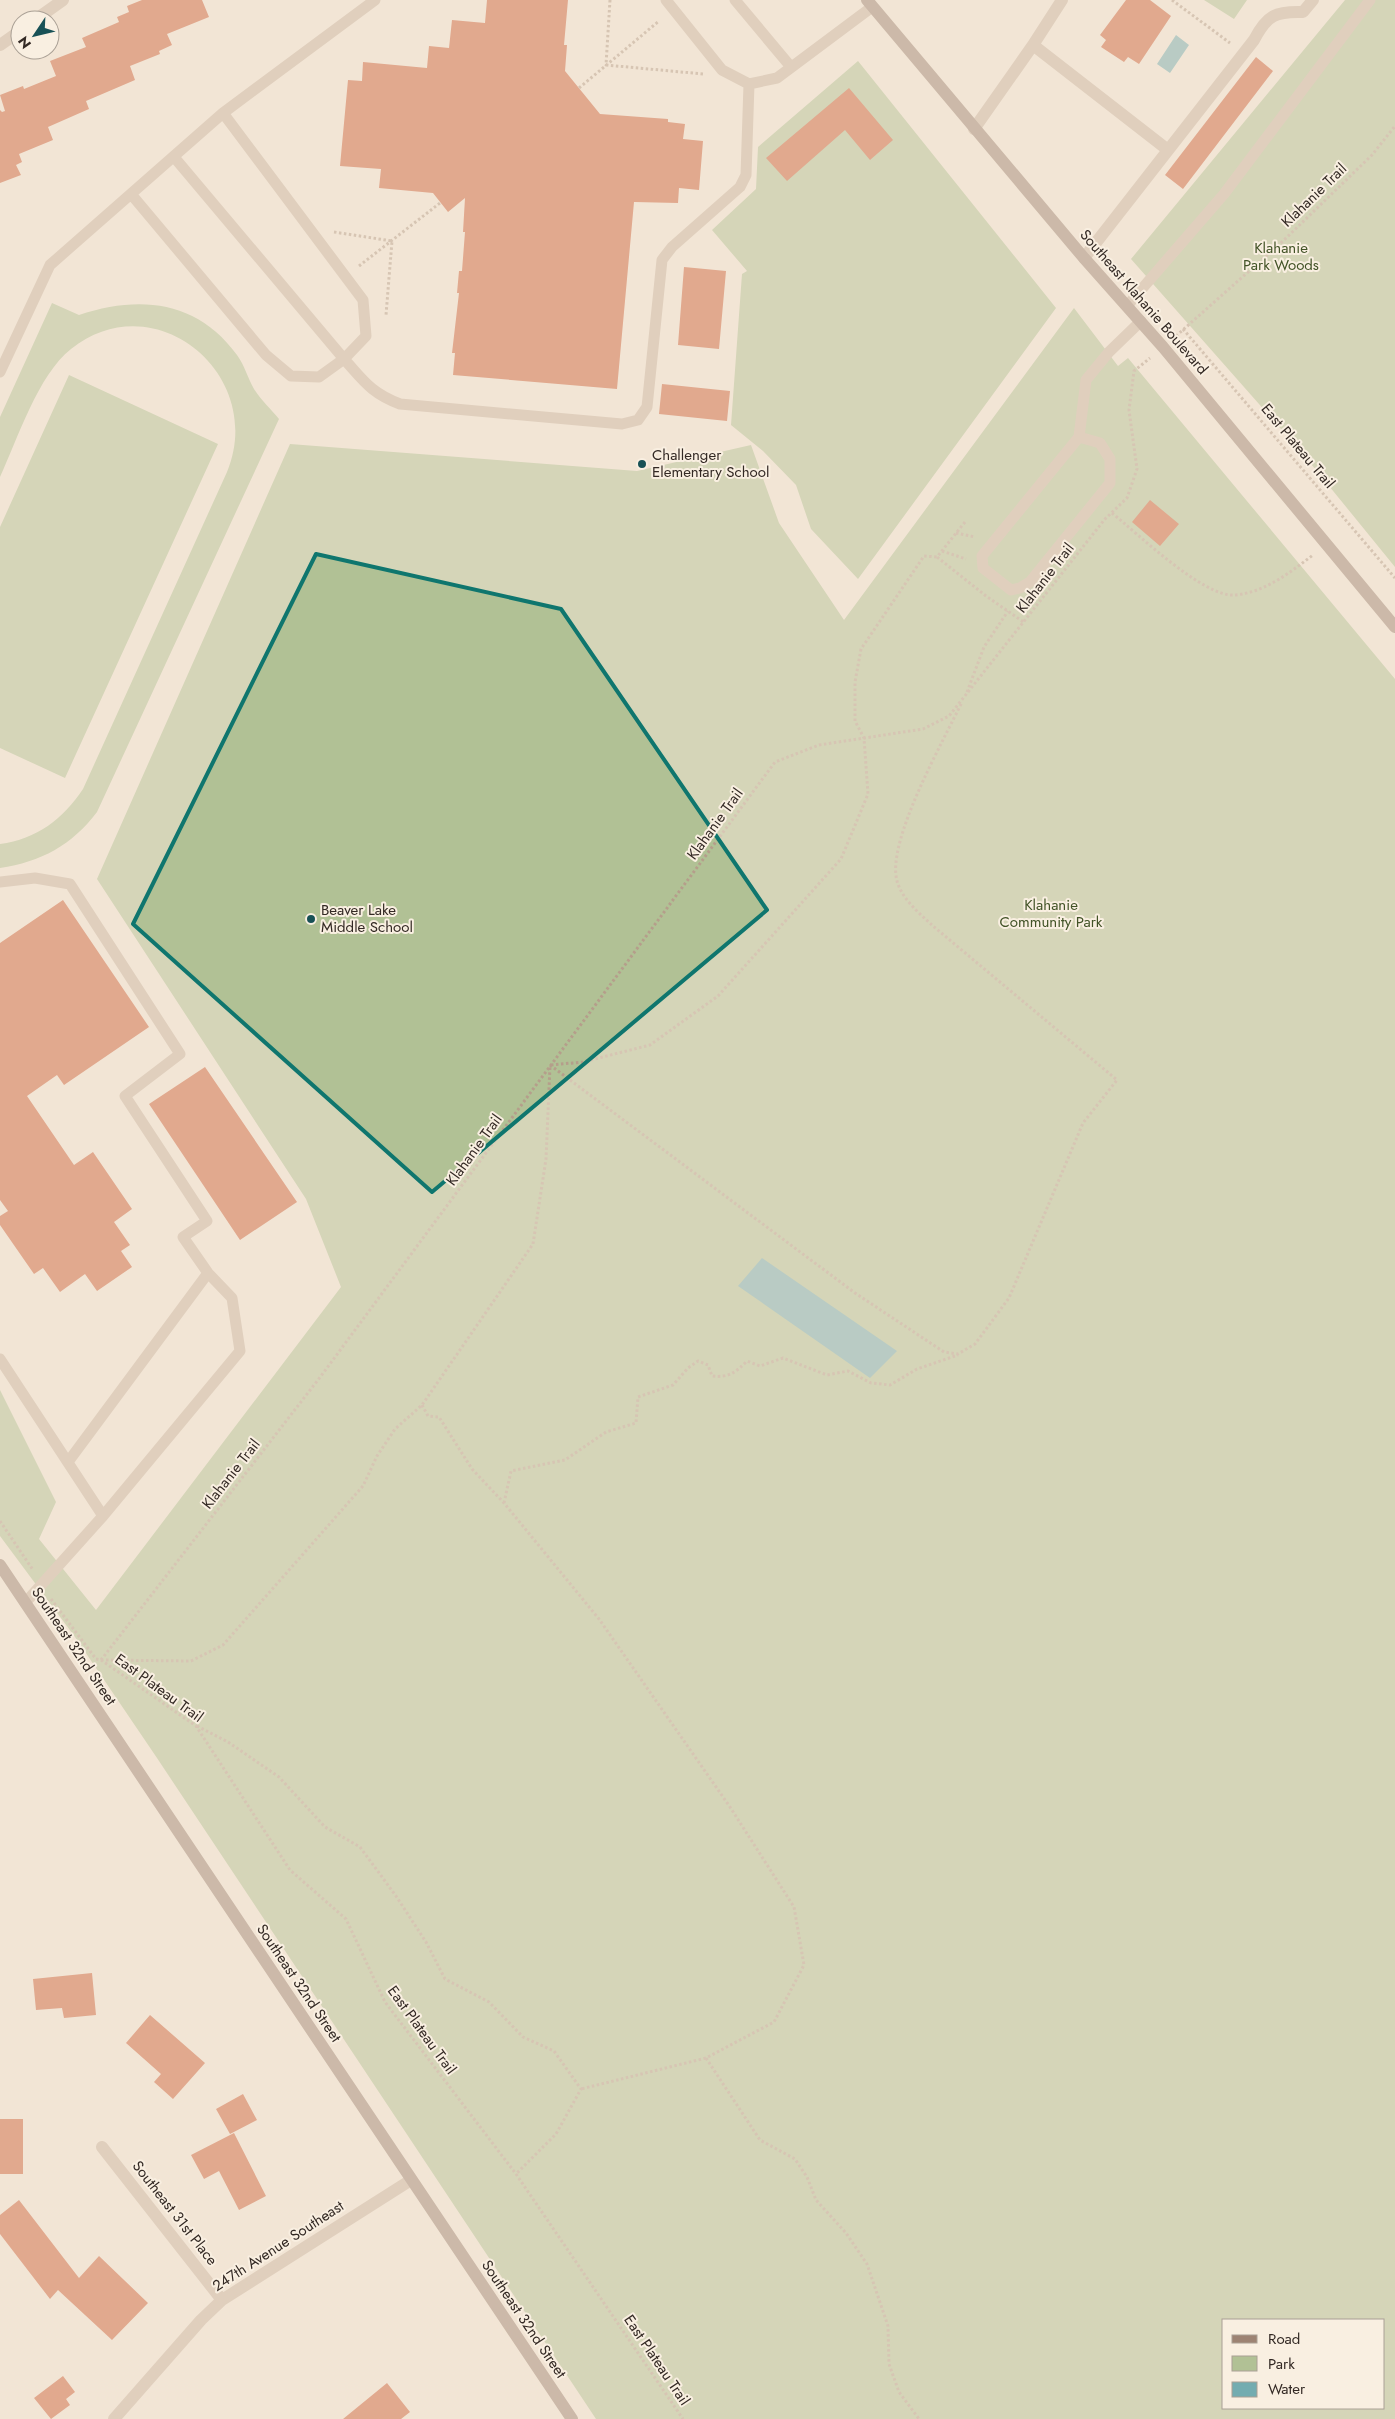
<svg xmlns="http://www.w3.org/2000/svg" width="1395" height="2419" font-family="Jost,sans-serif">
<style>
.green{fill:#b1c195;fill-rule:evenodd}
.water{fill:#73acb0}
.building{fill:#cc5f39}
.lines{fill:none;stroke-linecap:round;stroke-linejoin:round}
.path{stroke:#b59e8b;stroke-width:3;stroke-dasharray:2.5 2.5;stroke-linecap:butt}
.lane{stroke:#cab4a1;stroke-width:11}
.street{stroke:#cab4a1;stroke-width:12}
.secondary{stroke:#9d8373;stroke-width:12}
.marked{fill:none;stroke:#0f766e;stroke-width:4;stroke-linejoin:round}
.poi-dot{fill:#185156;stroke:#f9efe1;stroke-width:2}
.labels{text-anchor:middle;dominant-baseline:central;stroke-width:4;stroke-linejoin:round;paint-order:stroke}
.street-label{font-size:15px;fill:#332924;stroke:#f9efe1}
.park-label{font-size:15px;fill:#425327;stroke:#f9efe1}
.poi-label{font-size:15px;fill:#332924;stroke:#f9efe1;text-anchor:start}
</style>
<rect width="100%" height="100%" fill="#f2e5d5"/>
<path class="green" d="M1204,0H1247L1234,19Z
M1345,0H1395V567L1303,454L1131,259Z
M858,61L1056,308L858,579L811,529L796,485L763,451L731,425L742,274L747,271L712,230L756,189L758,147Z
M52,303L79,315C139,295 197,300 237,355C245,366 248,379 254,389C261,400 271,409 279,419L97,812C72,845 41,862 0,868V844C37,839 63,819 83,789L227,472C267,375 155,282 71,349C38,375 18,438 0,477V417Z
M1074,308L1118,366L1128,358L1395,679V2419H596L157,1758L75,1637L0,1536V1390L56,1502L39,1539L96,1610L341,1287L306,1199L97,879L290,444L637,471L751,445L779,523L844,620ZM1224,2320H1384V2408H1224Z
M69,375L218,444L65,778L0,748V527Z"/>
<path class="water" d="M1176,35L1189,45L1170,73L1157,64Z
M762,1258L897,1351L870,1378L738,1286Z"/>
<path class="building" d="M142,0H202L209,17L167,34L172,45L159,51L160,54L130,66L135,80L86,101L89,109L48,127L53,140L19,154L22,162L16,165L21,175L0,183V110L2,112L5,111L0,95L23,86L24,89L56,76L50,61L86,47L82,38L119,22L117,17L129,12L127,6Z
M487,0H568L564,45H567L565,71L600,114L668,119V122L685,124L683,139L703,141L699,190L679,188L678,203L634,202L617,389L453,375L455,353H452L459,293H457L459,271H462L465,232H463L465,198L448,212L433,193L379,188L381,169L340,166L348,80L362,81L363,62L427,68L429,46L449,48L452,20L485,23Z
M1126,0H1150L1171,16L1139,64L1128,57L1124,62L1101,47L1106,40L1100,35Z
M1256,57L1273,71L1183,189L1165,175Z
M849,88L893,140L870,160L845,130L787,181L766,158Z
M684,267L726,271L719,349L678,345Z
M662,384L730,391L727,421L659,414Z
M1150,500L1179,524L1160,546L1132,522Z
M63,900L149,1027L64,1085L57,1075L27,1096L74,1165L93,1152L132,1209L114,1222L130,1245L121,1251L132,1267L97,1291L85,1274L60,1292L43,1268L34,1274L0,1225V1216L8,1211L0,1200V943Z
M205,1067L297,1202L240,1240L149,1104Z
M92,1973L96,2015L64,2018L62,2008L36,2010L33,1979Z
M150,2015L205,2063L173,2099L154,2082L161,2074L126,2043Z
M243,2094L257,2120L230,2134L216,2109Z
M0,2119H23V2174H0Z
M234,2133L266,2196L239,2210L219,2171L204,2179L191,2155Z
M19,2200L79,2278L99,2256L148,2303L112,2340L58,2290L50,2299L0,2234V2215Z
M63,2376L75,2392L66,2399L70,2405L51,2419L34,2398Z
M387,2383L410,2412L401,2419H343Z"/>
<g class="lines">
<path class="path" d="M610,0L606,65L703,74
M1172,0L1230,43
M579,88L659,21
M334,232L392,241L386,315
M359,266L440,203
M1183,329L1395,578
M1176,336L1283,241L1372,155L1395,126
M1112,513C1137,533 1204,598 1235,595C1266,592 1289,573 1313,555
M965,522L937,557L986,596L1025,623
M956,533L975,537
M942,551L966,559
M967,692L984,647L1008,611
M550,1065L855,1293L944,1352L958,1354L975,1344L1009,1298L1083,1123L1117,1080L933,926C919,913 902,899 897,881C886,841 944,740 962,702
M551,1065L583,1062L650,1045L718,996L841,859L868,794L864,738L855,721V682L861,649L924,556L937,557
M422,1405L428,1416L439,1417L472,1469L504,1503L599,1619L730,1807L794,1907L804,1965L774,2022L706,2058L581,2089
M504,1503L511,1471L565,1460L606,1432L636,1423L638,1397L673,1385L688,1368L698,1361L708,1365L712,1376C729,1378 736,1372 747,1361L760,1366L783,1358L827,1375L848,1371L871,1383L890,1385L917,1369L958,1355
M0,1521L33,1570
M51,1599L96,1659L101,1660L196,1726L290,1870L346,1919L385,2002L516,2174L683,2419
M101,1660L321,1376L775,762L819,745L923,729L949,716L1105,519L1127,498L1137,469L1129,410L1134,371L1150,358
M101,1660L191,1661L223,1645L363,1486L377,1456L395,1429L422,1405L533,1244L546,1159L550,1066
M197,1726L228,1742L279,1777L325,1827L360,1847L396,1896L426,1942L445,1979L489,2002L523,2037L554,2051L581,2089L556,2134L516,2174
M706,2058L760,2140L795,2159L807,2177L816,2200L846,2233L867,2264L888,2326L889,2364L899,2392L919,2419"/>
<path class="lane" d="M666,0L722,70L749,84L777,78L872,7
M735,0L791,67
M223,113L375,0
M174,157L344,359C364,381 371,393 400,404L622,424L638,420L647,407L662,260L672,247L740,187L746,175L749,84
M1127,306L1224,194L1370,0
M0,372L50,265L223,113L363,300L366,336L344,359L319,377L291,376L266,355L131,194
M1079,437L1100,443L1110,459V483L1030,582L1020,588L1011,590L983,568L982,556L1079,437L1086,380L1109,352L1141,321
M0,882L35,878L70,884L180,1054L125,1096L207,1221L183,1237L208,1273L232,1298L240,1351L103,1516L25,1603
M0,1359L103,1516
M68,1462L208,1273"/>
<path class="street" d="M1062,0L1033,45L1168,150
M35,20L63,0
M0,45L20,31
M974,129L1033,45
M1084,258L1254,40C1267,15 1276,11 1303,12L1313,0
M102,2147L222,2300
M114,2419L201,2320L222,2300L411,2180"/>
<path class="secondary" d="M867,0L1084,258L1163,347L1395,627
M0,1565L572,2419"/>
</g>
<path d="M0 0H1395V2419H0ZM316,554L561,609L767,910L432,1192L133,924Z" fill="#f2e5d5" fill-opacity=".55" fill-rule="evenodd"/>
<path class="marked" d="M316,554L561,609L767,910L432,1192L133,924Z"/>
<g class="poi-dot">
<circle cx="642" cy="464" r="5"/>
<circle cx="311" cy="919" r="5"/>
</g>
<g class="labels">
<g class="street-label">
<text transform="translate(1314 195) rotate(-44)">Klahanie Trail</text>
<text transform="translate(1144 302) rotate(49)">Southeast Klahanie Boulevard</text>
<text transform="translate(1298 446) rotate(50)">East Plateau Trail</text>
<text transform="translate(1045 578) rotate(-52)">Klahanie Trail</text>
<text transform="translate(715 824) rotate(-54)">Klahanie Trail</text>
<text transform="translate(474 1150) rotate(-54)">Klahanie Trail</text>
<text transform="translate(231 1474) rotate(-52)">Klahanie Trail</text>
<text transform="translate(74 1646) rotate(56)">Southeast 32nd Street</text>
<text transform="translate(159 1688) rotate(36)">East Plateau Trail</text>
<text transform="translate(299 1983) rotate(56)">Southeast 32nd Street</text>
<text transform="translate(422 2030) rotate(54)">East Plateau Trail</text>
<text transform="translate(175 2213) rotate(52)">Southeast 31st Place</text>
<text transform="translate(278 2246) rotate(-33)">247th Avenue Southeast</text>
<text transform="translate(524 2319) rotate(56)">Southeast 32nd Street</text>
<text transform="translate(657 2360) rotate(56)">East Plateau Trail</text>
</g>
<g class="park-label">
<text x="1281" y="248">Klahanie<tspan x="1281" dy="17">Park Woods</tspan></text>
<text x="1051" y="905">Klahanie<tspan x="1051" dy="17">Community Park</tspan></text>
</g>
<g class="poi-label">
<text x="652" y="455">Challenger<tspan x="652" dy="17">Elementary School</tspan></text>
<text x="321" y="910">Beaver Lake<tspan x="321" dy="17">Middle School</tspan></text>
</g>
</g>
<rect x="1222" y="2319" width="162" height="90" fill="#f9efe1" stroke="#aaa095"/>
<rect x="1232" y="2335" width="25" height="8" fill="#9d8373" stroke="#aaa095"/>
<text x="1268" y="2344" font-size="15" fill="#332924">Road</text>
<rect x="1232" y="2356" width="25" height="15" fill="#b1c195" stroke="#aaa095"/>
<text x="1268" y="2369" font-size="15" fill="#332924">Park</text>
<rect x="1232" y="2382" width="25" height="15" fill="#73acb0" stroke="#aaa095"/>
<text x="1268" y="2394" font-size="15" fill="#332924">Water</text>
<g transform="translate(35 35) rotate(235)"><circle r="24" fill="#f9efe1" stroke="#aaa095"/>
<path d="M0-4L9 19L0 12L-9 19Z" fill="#185156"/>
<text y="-8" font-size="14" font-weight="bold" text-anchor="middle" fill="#332924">N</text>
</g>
</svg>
